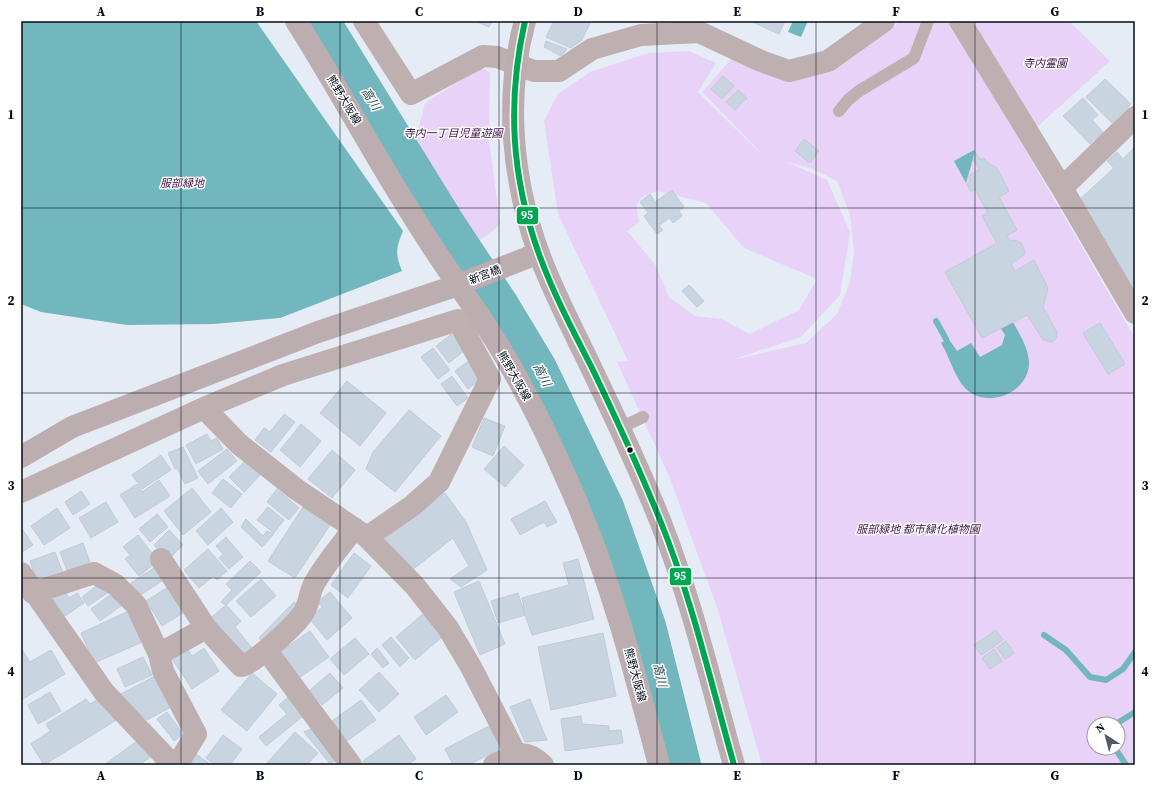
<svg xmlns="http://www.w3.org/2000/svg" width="1156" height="786" font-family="'Source Serif 4','Noto Sans JP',serif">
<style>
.green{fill:#e8d2f7;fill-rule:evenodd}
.water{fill:#72b7bd}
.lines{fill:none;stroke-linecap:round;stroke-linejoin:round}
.stream{stroke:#72b7bd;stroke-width:6}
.river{stroke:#72b7bd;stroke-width:36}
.building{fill:#c8d4df;stroke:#c0cbd6}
.lane{stroke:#beafb0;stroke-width:12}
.street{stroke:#beafb0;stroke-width:22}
.secondary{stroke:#bcadb0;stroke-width:22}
.bus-1-casing{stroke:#fff;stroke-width:9}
.bus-1{stroke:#00a651;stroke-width:6}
.grid{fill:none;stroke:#040c1a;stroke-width:1;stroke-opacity:0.55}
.bus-dot{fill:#040c1a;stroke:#fff;stroke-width:1.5}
.labels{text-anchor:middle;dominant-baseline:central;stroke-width:3;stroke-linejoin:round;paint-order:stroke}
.park-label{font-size:11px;font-style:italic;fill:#3f114a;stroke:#fff}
.street-label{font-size:11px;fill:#040c1a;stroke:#fff}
.water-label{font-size:12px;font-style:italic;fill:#294748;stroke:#fff}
.line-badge{stroke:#fff;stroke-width:1.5}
.badge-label{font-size:11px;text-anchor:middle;font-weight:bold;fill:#fff}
.neatline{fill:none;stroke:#040c1a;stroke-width:1.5}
.grid-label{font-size:13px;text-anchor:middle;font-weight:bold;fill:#040c1a}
</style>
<rect width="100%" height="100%" fill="#e6ecf6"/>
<path class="green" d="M901,21H950L1135,338V765H762L718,610L669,476L617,362L628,361L558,214L544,121L558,94L590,72L649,53L689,51L716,63L698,92L759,152L762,154L702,92L733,57L788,82L832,72ZM787,162L811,168L837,181L850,215L854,251L850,282L837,314L806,343L732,360L801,337L840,295L850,232L827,180ZM657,191L706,203L744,248L817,279L799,310L750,334L721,319L695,316L669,297L655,264L627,231L639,222C635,199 636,199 657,191ZM1094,724H1118V748H1094Z
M970,21H1069L1110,61L1035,129Z
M482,67L490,73L489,140L500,224L488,235L477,241L463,223L416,138L425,103Z"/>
<path class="water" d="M21,21H256L403,231C396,248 395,254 402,271L280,318L213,324L127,325L41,312L21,304Z
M793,21H808L801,37L788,32Z
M974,150L975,152L966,183L954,161Z
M1013,322C1020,335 1028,347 1029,362C1030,392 988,410 966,389C954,377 950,357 941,343L948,338L957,351L971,343L980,357L1002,345L1005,335L1001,329Z"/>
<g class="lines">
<path class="stream" d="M936,321L946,339
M1044,635L1066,650L1090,677L1106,680L1123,669L1135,652
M1116,724L1135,712
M1115,748L1126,765"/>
<path class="river" d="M322,21L448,225L501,305L539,368L606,507L648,626L683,765"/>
</g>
<path class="building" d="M475,21H492L489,27Z
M554,21H591L582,40L571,48L546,37Z
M750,21H785L779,34Z
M546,41L567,49L561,56L544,47Z
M723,76L734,86L722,99L711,89Z
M1105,79L1131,104L1112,123L1086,97Z
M738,90L747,98L735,110L726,102Z
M1083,98L1098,115L1092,120L1103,132L1090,144L1063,116Z
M804,139L819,151L810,163L795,151Z
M1135,147V292L1080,199L1114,168L1107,161L1117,152L1123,159Z
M975,152L981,160L984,158L988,163L997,168L1009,191L999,197L1017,230L1007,236L1011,241L1016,240L1021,243L1025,251L1024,255L1011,264L1015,271L1034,260L1048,288L1043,307L1057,332V338L1052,342L1043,340L1027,315L982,338L945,272L997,243L982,216L988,213L975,189L971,192L967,184L970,182L969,176L979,169L973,159Z
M672,190L684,207L679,211L682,216L673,223L669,218L659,226L663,230L657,234L644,216L648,213L640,202L650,194L655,202Z
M689,285L704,301L697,307L682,291Z
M1100,323L1125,364L1108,374L1083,333Z
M453,333L466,349L449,363L436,346Z
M433,348L450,370L438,379L421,357Z
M470,360L483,377L468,389L455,371Z
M452,376L468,398L457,406L441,384Z
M347,381L386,413L360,446L320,413Z
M409,410L441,436L395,492L366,469L373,452Z
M284,414L295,422L271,452L255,440L264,428L270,432Z
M484,418L505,426L493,456L472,447Z
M301,424L321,441L300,467L280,450Z
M207,434L211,441L217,438L223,449L196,464L186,445Z
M504,446L524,465L505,487L484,469Z
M183,447L198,478L185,484L177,468L175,469L168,453Z
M227,449L237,461L208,484L198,471Z
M332,450L355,470L332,498L308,479Z
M161,455L171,470L142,489L132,475Z
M247,459L262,473L244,492L229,477Z
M223,479L242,494L231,508L212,493Z
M159,480L170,496L135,518L120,495L137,484L142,492Z
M192,488L211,512L183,535L164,511Z
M277,489L299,508L289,520L267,502Z
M81,491L90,504L73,515L65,502Z
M445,493L466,522L487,570L461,587L450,579L469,566L453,538L407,574L382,541Z
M545,501L557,522L547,527L544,522L520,535L511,519Z
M106,502L118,522L91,538L79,518Z
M268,507L284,520L274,533L257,520Z
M303,507L330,525L295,578L268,561Z
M57,508L70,528L44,545L31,526Z
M221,508L233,522L208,545L196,531Z
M157,514L168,527L150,542L139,529Z
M246,519L263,536L267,531L274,534L262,547L241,527Z
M21,527L33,545L21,553Z
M169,530L183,545L168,560L154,545Z
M138,535L158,561L139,576L125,559L130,555L123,547Z
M226,537L243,557L229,569L219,558L223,554L216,546Z
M83,543L90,562L67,571L60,552Z
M208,549L227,571L217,580L213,576L199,588L184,570Z
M55,552L63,573L37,582L30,561Z
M354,553L371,566L348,598L331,585Z
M578,559L594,619L532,635L525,615L522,598L569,585L563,563Z
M250,561L261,572L226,605L221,602L232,590L226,584Z
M160,564L168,577L139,596L131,583Z
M261,579L276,596L251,617L236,601Z
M103,581L110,591L88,606L82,597Z
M479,581L505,644L480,655L454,592Z
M173,584L189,609L162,626L146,601Z
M64,590L69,598L77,593L84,603L65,616L52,598Z
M330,592L352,618L327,640L309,618L322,607L317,602Z
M113,593L122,605L100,621L91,609Z
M518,593L525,615L498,623L491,601Z
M294,602L302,609L267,646L259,638Z
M226,605L241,621L235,627L258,655L246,665L208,620Z
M133,609L147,640L94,663L81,633Z
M423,614L442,637L415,660L396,637Z
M996,630L1003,640L981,655L974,645Z
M310,631L329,657L296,680L278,653Z
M603,633L616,696L551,710L538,647Z
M391,637L409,658L400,667L382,645Z
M355,638L369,654L344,675L330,659Z
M1006,641L1014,653L1005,659L997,648Z
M185,646L192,656L204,648L219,671L192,689L170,656Z
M21,648L30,662L51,650L65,674L21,700Z
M377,648L389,663L383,668L371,654Z
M994,649L1002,661L990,669L982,658Z
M143,657L152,675L125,687L117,669Z
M379,672L399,694L379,712L359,690Z
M252,673L277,694L247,731L221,710Z
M330,673L343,688L322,705L310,690Z
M155,676L171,707L147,720L119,695Z
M50,692L61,711L38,724L28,705Z
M292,694L308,712L266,746L259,737L287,714L279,705Z
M446,695L458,712L426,735L414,717Z
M103,696L118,719L44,765L31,744L50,731L46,724L86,699L90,704Z
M530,699L547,740L525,742L510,707Z
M361,700L376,720L347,741L332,721Z
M167,712L183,734L174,741L157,719Z
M581,716L582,724L609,726V731L621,730L623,743L565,751L561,719Z
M489,726L501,748L469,765H453L445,749Z
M313,728L337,759L330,764L304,732Z
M295,732L318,753L307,765H269L267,763Z
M223,735L242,749L230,765L225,762L221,765H215L206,758Z
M399,735L416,759L407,765H366L363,761Z
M140,739L152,756L139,765H104Z
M196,754L211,765H188Z"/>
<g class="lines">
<path class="lane" d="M839,111L848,100L859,91L914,58L928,21
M620,428L643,417"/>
<path class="street" d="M364,21L411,94L483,56L497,57L534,71H559L592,49L641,35L699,32L761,61L789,71L828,61L884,21
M960,21L1062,188L1135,313
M1062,188L1135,117
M204,408L239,444L296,489L367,537L415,586L448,628L471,667L516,754
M21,492L204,408L283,375L458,320L490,379L439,482L412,506L367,537
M161,559L206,628L241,666C253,665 294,626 302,615C309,607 309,593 314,584C325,564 341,546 354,528
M21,573L104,692L173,765
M33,593L94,573L116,585L136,605L159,654L163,671L196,734L177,765
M267,651L351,765
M159,654L206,628
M494,765C515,755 524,747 543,765"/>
<path class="secondary" d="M296,21C333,79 365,139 401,197C423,233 446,268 470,302C509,357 541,420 568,482C609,573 634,669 659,765
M525,21C504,97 512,180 539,254C553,291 571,326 588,361C614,415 639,468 661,523C692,602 711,684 734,765
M21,457L72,427L318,332L458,285L539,253"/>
<defs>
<path id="bus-1" d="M525,21C507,101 511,176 539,254C553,293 573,331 592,368C616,418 639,468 660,520C692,599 711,683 734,765"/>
</defs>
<use href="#bus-1" class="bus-1-casing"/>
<use href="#bus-1" class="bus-1"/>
</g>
<path class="grid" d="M181,21V765M340,21V765M499,21V765M657,21V765M816,21V765M975,21V765M21,208H1135M21,393H1135M21,578H1135"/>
<circle class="bus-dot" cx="630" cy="450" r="3.5"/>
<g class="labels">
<g class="park-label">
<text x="1045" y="63">寺内霊園</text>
<text x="453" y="133">寺内一丁目児童遊園</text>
<text x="182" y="183">服部緑地</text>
<text x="918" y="529">服部緑地 都市緑化植物園</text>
</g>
<g class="street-label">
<text transform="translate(344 100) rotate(59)">熊野大阪線</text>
<text transform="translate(485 275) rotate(-21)">新宮橋</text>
<text transform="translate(514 376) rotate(60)">熊野大阪線</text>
<text transform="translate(635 675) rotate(75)">熊野大阪線</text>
</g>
<g class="water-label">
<text transform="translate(371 99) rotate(58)">高川</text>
<text transform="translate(542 375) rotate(63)">高川</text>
<text transform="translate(660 675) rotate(76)">高川</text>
</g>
</g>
<g class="line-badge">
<rect x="516" y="206" width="23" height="19" rx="4" fill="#00a651"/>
<rect x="669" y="567" width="23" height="19" rx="4" fill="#00a651"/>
</g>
<g class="badge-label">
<text x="527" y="219">95</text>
<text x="680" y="580">95</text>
</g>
<rect width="1156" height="786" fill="none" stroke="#ffffff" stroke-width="44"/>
<g transform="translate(1106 736) rotate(324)"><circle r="19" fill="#ffffff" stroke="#9b9ea3"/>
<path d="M0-3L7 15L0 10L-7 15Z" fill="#535a67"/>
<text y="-6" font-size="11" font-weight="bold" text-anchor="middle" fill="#040c1a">N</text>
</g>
<rect x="22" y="22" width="1112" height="742" class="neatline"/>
<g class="grid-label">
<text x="101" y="16">A</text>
<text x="260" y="16">B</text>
<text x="419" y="16">C</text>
<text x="578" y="16">D</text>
<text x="737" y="16">E</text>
<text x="896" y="16">F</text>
<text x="1055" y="16">G</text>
<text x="11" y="119">1</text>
<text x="1145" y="119">1</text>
<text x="11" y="305">2</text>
<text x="1145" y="305">2</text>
<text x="11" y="490">3</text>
<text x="1145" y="490">3</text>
<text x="11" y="676">4</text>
<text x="1145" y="676">4</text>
<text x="101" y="780">A</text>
<text x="260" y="780">B</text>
<text x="419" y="780">C</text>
<text x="578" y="780">D</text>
<text x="737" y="780">E</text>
<text x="896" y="780">F</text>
<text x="1055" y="780">G</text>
</g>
</svg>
